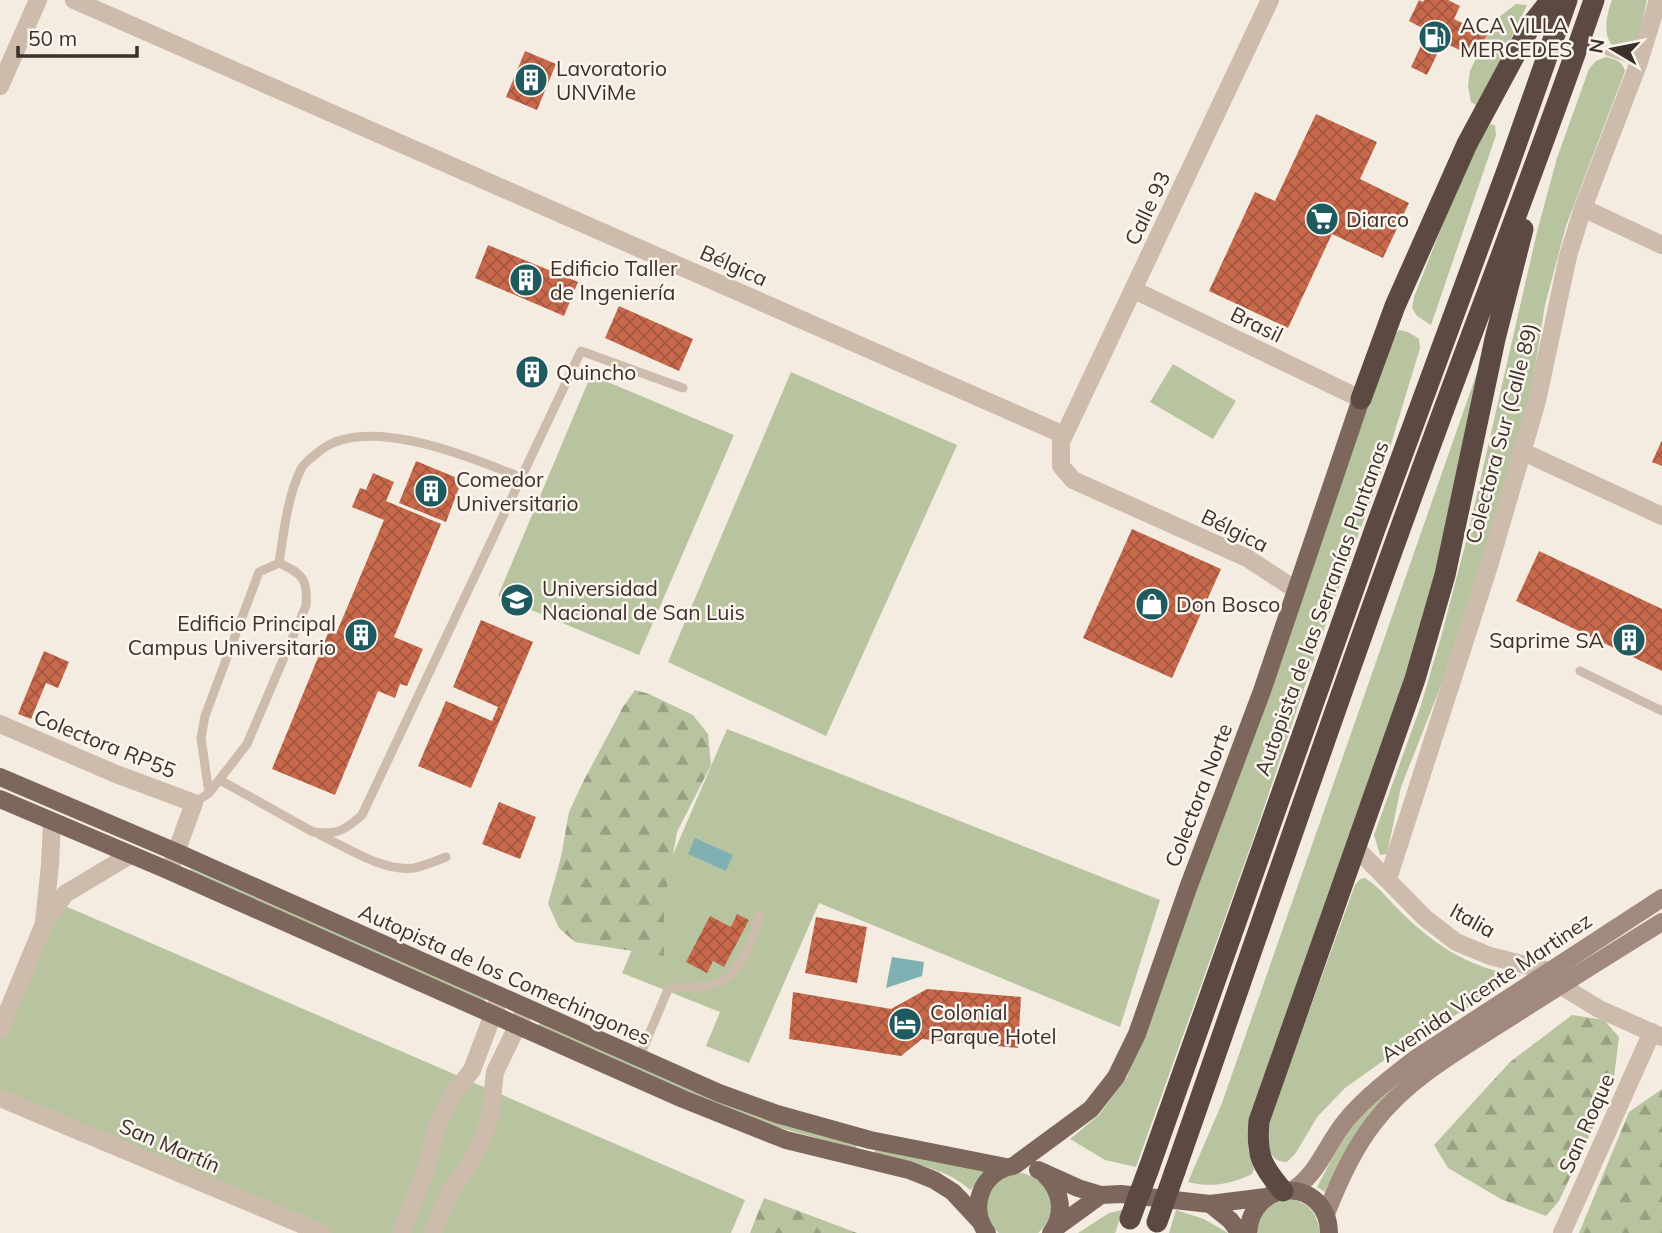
<svg xmlns="http://www.w3.org/2000/svg" width="1662" height="1233" font-family="Mulish,sans-serif">
<style>
.green{fill:#b8c4a0}
.forest{fill:url(#forest-firs)}
.water{fill:#7fb0b2}
.building{fill:url(#building-cross-hatch)}
.lines{fill:none;stroke-linecap:round;stroke-linejoin:round}
.lane{stroke:#cdbbac;stroke-width:9}
.street{stroke:#cdbbac;stroke-width:18}
.secondary{stroke:#a18a7d;stroke-width:18}
.primary{stroke:#7d675c;stroke-width:18}
.highway{stroke:#5c4a42;stroke-width:21}
.highway-bridge{stroke:#5c4a42;stroke-width:21}
.labels{text-anchor:middle;dominant-baseline:central;stroke-width:5;stroke-linejoin:round;paint-order:stroke}
.poi-label{font-size:21px;fill:#3b302b;stroke:#fbf5ee;text-anchor:start}
.street-label{font-size:21px;fill:#3b302b;stroke:#fbf5ee}
</style>
<defs>
<pattern id="forest-firs" width="22" height="20" patternUnits="userSpaceOnUse" patternTransform="scale(1.75)"><rect width="22" height="20" fill="#b8c4a0"/><path d="M5 1l3.5 6h-7zM16 11l3.5 6h-7z" fill="#97a083"/></pattern>
<pattern id="building-cross-hatch" width="8" height="8" patternUnits="userSpaceOnUse" patternTransform="scale(1.75)"><rect width="8" height="8" fill="#c8694b"/><path d="M0 0l8 8M0 8l8-8" fill="none" stroke="#a4573f"/></pattern>
</defs>
<rect width="100%" height="100%" fill="#f4ebe1"/>
<path class="green" d="M1612,0H1647L1638,40L1632,50C1600,54 1604,20 1612,0Z
M1516,4L1527,5L1479,107L1471,102L1468,86L1470,71L1476,58L1494,21Z
M1606,57C1616,59 1622,61 1625,71L1566,226L1545,305L1529,405L1506,486L1442,683L1401,787L1387,854L1380,855L1374,835L1421,705L1441,637L1467,538L1537,232L1557,158L1589,69L1596,61Z
M1490,124L1495,125L1496,135L1431,325L1417,316L1412,308L1414,297L1468,160Z
M1399,330L1408,332L1419,339L1420,348L1388,454L1325,626L1255,834L1136,1167L1105,1160L1070,1139L1099,1115L1127,1077L1376,376L1394,335Z
M1488,341L1431,592L1409,667L1249,1130L1248,1150L1254,1169L1252,1174C1231,1184 1211,1188 1188,1182L1222,1103Z
M1173,364L1236,401L1213,439L1150,402Z
M791,372L957,445L826,736L668,662Z
M591,375L734,435L639,655L498,596Z
M727,729L1160,900L1120,1027L819,903L749,1063L706,1046L720,1012L622,973Z
M191,869L486,998L484,1002L188,874Z
M1365,878C1380,887 1391,903 1404,915C1437,947 1475,971 1521,975L1397,1051L1345,1088L1318,1116L1295,1154L1287,1162C1267,1162 1267,1142 1267,1127L1355,885L1360,879Z
M56,902L745,1200L731,1233H322L0,1098V1032Z
M1538,984L1541,989L1408,1080L1345,1151L1325,1192L1317,1187C1329,1166 1339,1141 1356,1123C1404,1069 1479,1026 1538,984Z
M541,1022L683,1087L752,1113L857,1145L856,1149L756,1121L537,1027Z
M875,1150L990,1169L970,1190C946,1167 906,1162 874,1155Z
M1023,1173C1052,1183 1062,1211 1038,1233H999C972,1209 989,1174 1023,1173Z
M1281,1199C1305,1198 1317,1210 1320,1233H1255L1262,1211Z
M1123,1210L1115,1233H1078L1109,1213Z
M1176,1210L1204,1219L1228,1233H1169Z"/>
<path class="forest" d="M635,690L649,694L693,715L708,734L711,765L677,832L664,903V956L575,942L559,928L548,904L561,857L569,812L582,784L623,707Z
M1572,1015L1604,1020L1619,1037L1613,1085L1559,1201L1546,1216L1501,1199L1448,1168L1434,1145L1510,1062Z
M1662,1089V1233H1579L1629,1112Z
M764,1198L857,1233H750Z"/>
<path class="water" d="M695,838L733,855L726,871L688,854Z
M892,957L924,962L922,976L886,988Z"/>
<path class="building" d="M1419,0L1423,2L1424,0H1448L1460,6L1454,19L1487,35L1476,58L1443,42L1427,75L1411,67L1428,31L1409,21Z
M525,51L556,64L537,110L506,97Z
M1316,114L1377,142L1360,179L1409,203L1383,258L1332,234L1288,328L1209,291L1255,192L1275,201Z
M488,245L578,282L564,316L475,278Z
M619,306L693,339L679,371L605,338Z
M525,357L548,368L540,387L516,376Z
M1662,440V466L1652,462Z
M416,461L462,480L446,522L399,503Z
M373,473L394,482L386,501L441,524L394,637L423,649L407,686L400,684L395,698L378,691L335,795L272,769L329,631L336,634L384,520L352,507L360,488L366,490Z
M1132,529L1221,569L1172,678L1083,638Z
M1539,551L1662,609V671L1516,601Z
M481,620L533,642L471,788L418,766L446,701L492,721L498,707L453,687Z
M44,651L69,662L58,688L46,683L31,719L18,714Z
M499,802L536,817L520,859L482,844Z
M737,914L749,920L724,967L713,961L707,973L686,962L710,916L731,927Z
M816,917L867,927L857,983L805,973Z
M927,989L1021,997L1018,1048L922,1039L901,1056L789,1039L793,992L891,1009Z"/>
<g class="lines">
<path class="lane" d="M1580,41L1639,62
M279,563C284,531 287,498 301,469C304,463 311,458 316,454C361,411 470,457 520,477
M1580,671L1662,711
M220,780L313,832C337,835 344,831 362,815L581,351L683,388
M194,803L209,793L247,744L306,606C308,579 303,574 279,563L259,572L205,716L201,738L209,793
M320,835C348,848 383,872 414,868C424,866 436,861 446,857
M639,1058L669,987C686,987 705,989 720,982C742,971 753,937 760,915"/>
<path class="street" d="M74,0L1064,435
M1270,0L1061,442V466L1073,480L1247,558L1296,590
M0,86L38,0
M1583,208L1662,245
M1134,290L1361,399
M1521,451L1662,516
M0,724L116,774L194,803L171,866
M1355,847L1425,918L1456,942L1490,956L1549,971L1560,985L1599,1009L1662,1037
M1388,879L1489,566L1537,401L1568,256L1583,208L1639,62L1658,0
M44,922L50,865L52,822
M0,1030L43,926L65,894L130,855
M0,1098L322,1233
M401,1233L425,1173L438,1122L453,1094L472,1070L500,996
M432,1233L451,1190L473,1159L483,1138L490,1117L495,1072L526,1008
M1562,1233L1652,1032"/>
<path class="secondary" d="M1293,1190C1321,1171 1327,1141 1349,1117C1368,1095 1392,1077 1415,1059L1662,898
M1326,1214C1338,1183 1352,1151 1373,1124C1406,1080 1457,1051 1503,1022C1556,988 1609,955 1662,922"/>
<path class="primary" d="M0,777L176,852L719,1093L777,1114L870,1140L1006,1167
M0,799L165,869L683,1099L786,1140L909,1170L934,1180L953,1192L980,1221
M1015,1165L1091,1109L1116,1077L1137,1034L1188,888L1262,691L1361,399
M1038,1170L1078,1188L1101,1195L1121,1194L1210,1204L1266,1197
M1045,1175C1062,1191 1065,1214 1051,1233
M1210,1204L1230,1220L1240,1233
M1054,1229L1101,1195
M987,1233C968,1208 981,1172 1013,1166
M1248,1233C1252,1176 1328,1177 1329,1233"/>
<path class="highway" d="M1361,399L1395,306L1467,144L1531,25L1551,0
M1149,1168L1375,529L1509,165L1567,0
M1175,1171C1252,951 1327,730 1407,510C1468,340 1535,171 1594,0
M1283,1191C1261,1165 1256,1155 1259,1121L1415,679L1445,575L1495,339L1523,229"/>
<path class="highway-bridge" d="M1130,1219L1149,1168
M1157,1222L1175,1171"/>
</g>
<defs>
<symbol id="fuel-disc" viewBox="-11 -11 22 22"><circle r="9.5" fill="#1f5a5e" stroke="#fbf5ee"/><path d="M-5.5-6h7V0h2V4h1.3V-2.5L3-4.5l.8-.8L6-3V5H2.5V1h-1V6h-7ZM-4.2-4.7v3.2H.2V-4.7Z" fill="#fff"/></symbol>
<symbol id="building-disc" viewBox="-11 -11 22 22"><circle r="9.5" fill="#1f5a5e" stroke="#fbf5ee"/><path d="M-4-6H4V6H1V3H-1V6H-4ZM-2.5-4.3h1.7v1.8h-1.7ZM.8-4.3h1.7v1.8H.8ZM-2.5-1h1.7V.8h-1.7ZM.8-1h1.7V.8H.8Z" fill="#fff"/></symbol>
<symbol id="supermarket-disc" viewBox="-11 -11 22 22"><circle r="9.5" fill="#1f5a5e" stroke="#fbf5ee"/><path d="M-6-5.5h2.5l.6 2H6L4.5 2H-2.5L-4.4-4H-6ZM-1.5 3.2a1.3 1.3 0 1 0 .1 0ZM3 3.2a1.3 1.3 0 1 0 .1 0Z" fill="#fff"/></symbol>
<symbol id="university-disc" viewBox="-11 -11 22 22"><circle r="9.5" fill="#1f5a5e" stroke="#fbf5ee"/><path d="M0-5L7-2L0 1L-7-2ZM-4 1L0 2.5L4 1V4Q0 6-4 4Z" fill="#fff"/></symbol>
<symbol id="shop-disc" viewBox="-11 -11 22 22"><circle r="9.5" fill="#1f5a5e" stroke="#fbf5ee"/><path d="M-5-2.5h2.3a2.7 3.5 0 0 1 5.4 0H5L5.5 6h-11ZM-1.5-2.5h3a1.5 2.3 0 0 0-3 0Z" fill="#fff"/></symbol>
<symbol id="hotel-disc" viewBox="-11 -11 22 22"><circle r="9.5" fill="#1f5a5e" stroke="#fbf5ee"/><path d="M-6-4.5h1.5V1H6V5H4.5V3h-9V5H-6ZM-4 0a1.8 1.8 0 1 1 3.6 0ZM.5 0V-2.5h3Q6-2.5 6 0Z" fill="#fff"/></symbol>
</defs>
<g fill-rule="evenodd">
<use href="#fuel-disc" x="1416" y="18" width="38" height="38"/>
<use href="#building-disc" x="512" y="61" width="38" height="38"/>
<use href="#supermarket-disc" x="1303" y="200" width="38" height="38"/>
<use href="#building-disc" x="507" y="261" width="38" height="38"/>
<use href="#building-disc" x="513" y="353" width="38" height="38"/>
<use href="#building-disc" x="412" y="472" width="38" height="38"/>
<use href="#university-disc" x="498" y="581" width="38" height="38"/>
<use href="#shop-disc" x="1133" y="585" width="38" height="38"/>
<use href="#building-disc" x="342" y="616" width="38" height="38"/>
<use href="#building-disc" x="1610" y="621" width="38" height="38"/>
<use href="#hotel-disc" x="886" y="1005" width="38" height="38"/>
</g>
<g class="labels">
<g class="poi-label">
<text x="1460" y="25">ACA VILLA<tspan x="1460" dy="24">MERCEDES</tspan></text>
<text x="556" y="68">Lavoratorio<tspan x="556" dy="24">UNViMe</tspan></text>
<text x="1346" y="219">Diarco</text>
<text x="550" y="268">Edificio Taller<tspan x="550" dy="24">de Ingeniería</tspan></text>
<text x="556" y="372">Quincho</text>
<text x="456" y="479">Comedor<tspan x="456" dy="24">Universitario</tspan></text>
<text x="542" y="588">Universidad<tspan x="542" dy="24">Nacional de San Luis</tspan></text>
<text x="1176" y="604">Don Bosco</text>
<text x="336" y="623" text-anchor="end">Edificio Principal<tspan x="336" dy="24">Campus Universitario</tspan></text>
<text x="1604" y="640" text-anchor="end">Saprime SA</text>
<text x="930" y="1012">Colonial<tspan x="930" dy="24">Parque Hotel</tspan></text>
</g>
<g class="street-label">
<text transform="translate(1147 208) rotate(-65)">Calle 93</text>
<text transform="translate(734 265) rotate(24)">Bélgica</text>
<text transform="translate(1257 324) rotate(26)">Brasil</text>
<text transform="translate(1501 433) rotate(-75)">Colectora Sur (Calle 89)</text>
<text transform="translate(1235 530) rotate(26)">Bélgica</text>
<text transform="translate(1321 608) rotate(-70)">Autopista de las Serranías Puntanas</text>
<text transform="translate(105 743) rotate(22)">Colectora RP55</text>
<text transform="translate(1198 795) rotate(-69)">Colectora Norte</text>
<text transform="translate(1473 920) rotate(29)">Italia</text>
<text transform="translate(505 974) rotate(24)">Autopista de los Comechingones</text>
<text transform="translate(1486 987) rotate(-34)">Avenida Vicente Martinez</text>
<text transform="translate(1586 1123) rotate(-66)">San Roque</text>
<text transform="translate(170 1145) rotate(23)">San Martín</text>
</g>
</g>
<g transform="translate(1613 49) rotate(280)" stroke="#fbf5ee" stroke-width="5" paint-order="stroke">
<path d="M0-5L12 26L0 18L-12 26Z" fill="#3b302b"/>
<text y="-10" font-size="19" font-weight="bold" text-anchor="middle" fill="#3b302b">N</text>
</g>
<path d="M18 46v10h119v-10" fill="none" stroke="#3b302b" stroke-width="3.5"/>
<text x="28" y="46" font-size="21" fill="#3b302b" stroke="#fbf5ee" stroke-width="5" paint-order="stroke">50 m</text>
</svg>
